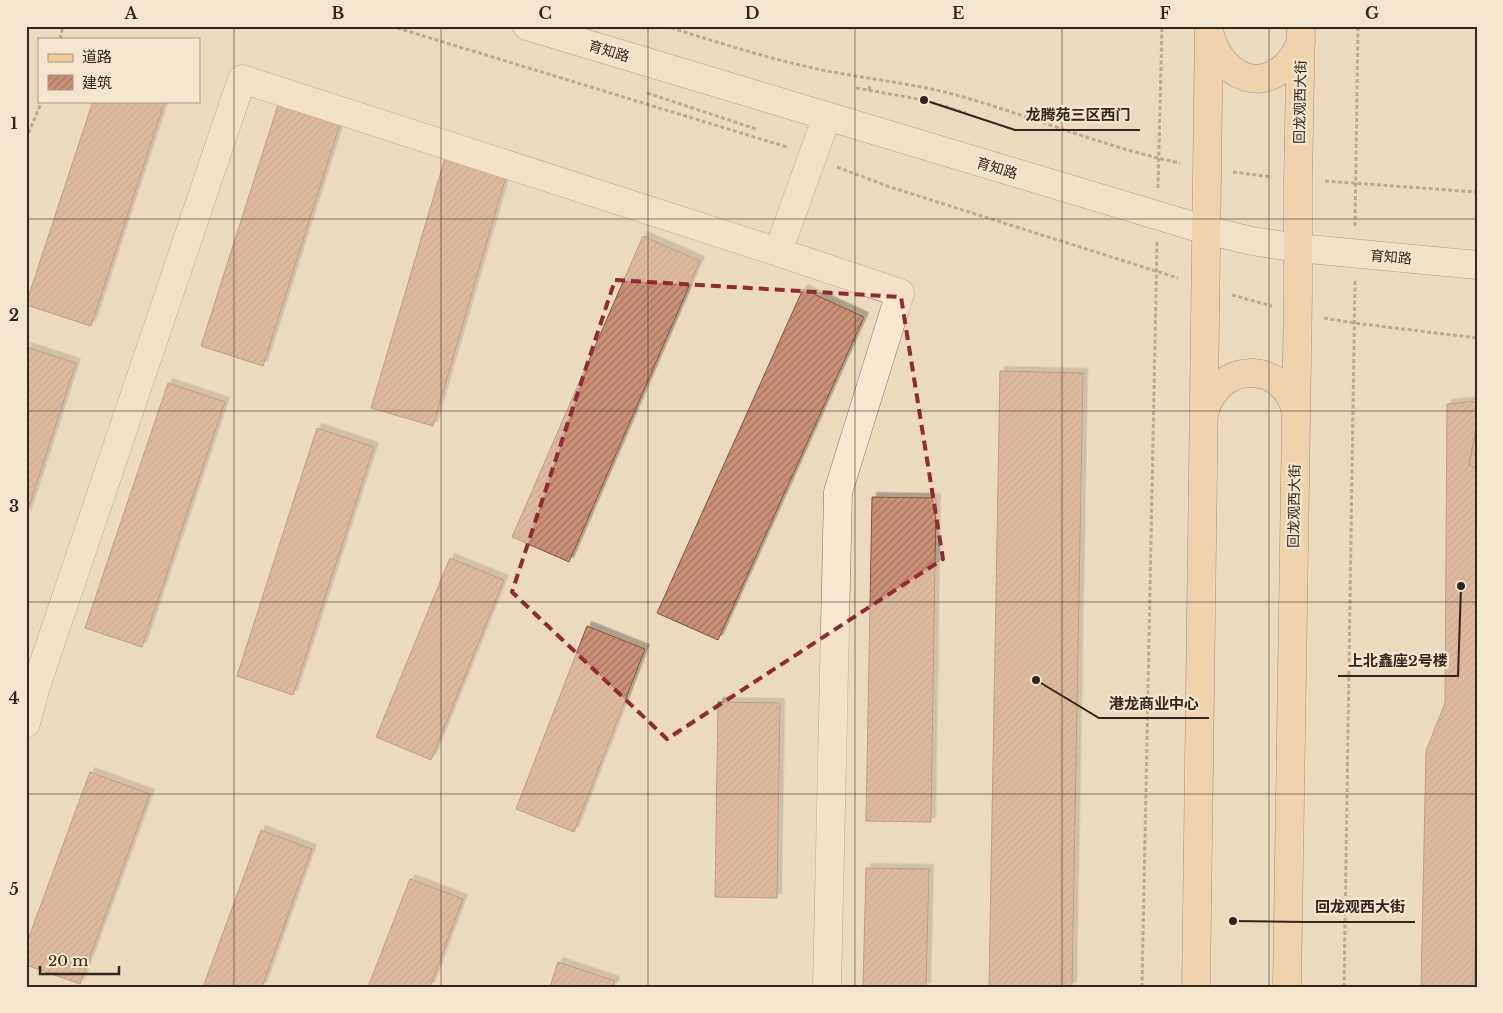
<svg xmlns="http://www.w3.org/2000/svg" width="1503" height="1013" font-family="'Libre Baskerville','Noto Sans SC',serif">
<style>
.building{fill:url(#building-hatch);stroke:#82533f;filter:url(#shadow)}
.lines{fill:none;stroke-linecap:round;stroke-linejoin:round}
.street-casing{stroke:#836b58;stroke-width:29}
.secondary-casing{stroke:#654c3b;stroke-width:29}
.primary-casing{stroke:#513a2c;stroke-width:29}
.path{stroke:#836b58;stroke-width:3;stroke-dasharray:4 2.5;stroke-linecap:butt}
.street{stroke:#f7e8d1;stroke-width:28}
.secondary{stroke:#f7e8d1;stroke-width:28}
.primary{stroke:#efcb97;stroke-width:28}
.marked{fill:none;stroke:#902a35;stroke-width:4;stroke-dasharray:10 6;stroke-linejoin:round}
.grid{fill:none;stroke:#33251c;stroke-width:1;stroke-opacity:0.55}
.labels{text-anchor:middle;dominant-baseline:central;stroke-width:4.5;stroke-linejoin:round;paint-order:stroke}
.street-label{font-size:14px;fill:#33251c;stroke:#f4e5ce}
.leader{fill:none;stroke:#33251c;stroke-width:2}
.callout-dot{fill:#33251c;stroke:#f4e5ce;stroke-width:2}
.callout-label{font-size:15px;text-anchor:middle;font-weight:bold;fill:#33251c;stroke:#f4e5ce;stroke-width:4.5;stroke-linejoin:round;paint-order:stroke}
.neatline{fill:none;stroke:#33251c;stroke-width:2}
.grid-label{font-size:16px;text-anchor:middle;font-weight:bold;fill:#33251c}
</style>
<defs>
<pattern id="building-hatch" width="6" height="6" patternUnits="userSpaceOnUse" patternTransform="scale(1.25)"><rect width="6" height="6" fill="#c99076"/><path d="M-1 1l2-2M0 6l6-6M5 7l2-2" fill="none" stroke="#a47560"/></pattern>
<filter id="shadow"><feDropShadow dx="4.5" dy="-4.5" stdDeviation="0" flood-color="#0004"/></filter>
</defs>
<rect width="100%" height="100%" fill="#ecdabf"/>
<path class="building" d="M93,101H165L91,326L26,305V304Z
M278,105L340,124L263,366L201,346Z
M446,155L507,173L433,426L371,408Z
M643,236L700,261L569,562L512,537Z
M803,289L864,317L718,640L657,613Z
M26,347L76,363L26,516Z
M1000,371L1083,373L1072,987H989Z
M168,383L225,402L142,647L85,628Z
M1477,401V424L1469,465L1477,468V900L1474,987H1421L1426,751L1445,703L1447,404Z
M1477,424V468L1469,465Z
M317,428L374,447L293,695L237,676Z
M872,497L936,498L931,822L866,821Z
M450,558L504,580L431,760L376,737Z
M587,626L645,649L574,832L516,809Z
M718,702L780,703L777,898L715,897Z
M90,772L150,794L80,984L26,965V945Z
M261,830L312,849L262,987H203Z
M866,868L929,869L926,987H863Z
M410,879L463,899L430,987H368Z
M558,962L615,981L613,987H550Z"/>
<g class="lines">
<defs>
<path id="street" d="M778,252L900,293L838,492L827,987
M26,723L36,686L242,79L778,252L827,116"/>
<path id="secondary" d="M527,26L1206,230L1252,241L1298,248L1477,265"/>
<path id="primary" d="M1210,34C1214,52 1227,71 1246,77C1271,85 1295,63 1301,40
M1204,415C1215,361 1284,358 1296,412
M1196,987L1209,26
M1287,987L1298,295V179L1301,26"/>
</defs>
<use href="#street" class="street-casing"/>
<use href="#secondary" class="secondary-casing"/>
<use href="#primary" class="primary-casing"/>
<path class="path" d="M391,26L787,147
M665,26C717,42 769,59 822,70C872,80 922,84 970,99C1041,120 1108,148 1180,163
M60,39L63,26
M856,88L924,100L966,113
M869,90L870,84
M647,93L756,129
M26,139L42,101
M837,167L890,187L1178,278
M1233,172L1272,177
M1325,181L1477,192
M1158,188L1162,26
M1355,226L1358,26
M1232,295L1272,306
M1324,318L1354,323L1477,338
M1142,987L1157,242
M1344,987L1355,280"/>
<use href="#street" class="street"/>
<use href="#secondary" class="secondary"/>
<use href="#primary" class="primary"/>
</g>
<path d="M0 0H1503V1013H0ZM615,280L901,297L943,559L667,739L512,592Z" fill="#ecdabf" fill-opacity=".55" fill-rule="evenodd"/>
<path class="marked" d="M615,280L901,297L943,559L667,739L512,592Z"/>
<path class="grid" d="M234,26V987M441,26V987M648,26V987M855,26V987M1062,26V987M1269,26V987M26,219H1477M26,411H1477M26,602H1477M26,794H1477"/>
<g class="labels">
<g class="street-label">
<text transform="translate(609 51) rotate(17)">育知路</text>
<text transform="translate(1300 102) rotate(-89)">回龙观西大街</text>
<text transform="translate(997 168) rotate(17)">育知路</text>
<text transform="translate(1391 257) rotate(5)">育知路</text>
<text transform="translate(1294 506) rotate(-89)">回龙观西大街</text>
</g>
</g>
<path class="leader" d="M924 100L1015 130H1140M1461 586L1458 676H1338M1036 680L1099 718H1209M1233 921L1305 922H1415"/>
<g class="callout-dot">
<circle cx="924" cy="100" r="5"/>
<circle cx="1461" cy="586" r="5"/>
<circle cx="1036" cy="680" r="5"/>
<circle cx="1233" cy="921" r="5"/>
</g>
<g class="callout-label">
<text x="1078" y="120">龙腾苑三区西门</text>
<text x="1398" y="666">上北鑫座2号楼</text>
<text x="1154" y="709">港龙商业中心</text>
<text x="1360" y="912">回龙观西大街</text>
</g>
<rect width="1503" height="1013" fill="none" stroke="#f4e5ce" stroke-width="55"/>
<rect x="38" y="38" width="162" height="65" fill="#f4e5ce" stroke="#a79887"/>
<rect x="48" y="54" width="25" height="8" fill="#efcb97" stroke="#a79887"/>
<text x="82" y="62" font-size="15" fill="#33251c">道路</text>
<rect x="48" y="75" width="25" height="15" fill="url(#building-hatch)" stroke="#a79887"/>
<text x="82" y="88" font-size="15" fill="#33251c">建筑</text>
<path d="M40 966v8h79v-8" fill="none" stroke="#33251c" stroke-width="2.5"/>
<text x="48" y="966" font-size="15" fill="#33251c" stroke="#f4e5ce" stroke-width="4" paint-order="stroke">20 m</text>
<rect x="28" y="28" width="1448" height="958" class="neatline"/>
<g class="grid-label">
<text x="131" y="19">A</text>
<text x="338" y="19">B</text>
<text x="545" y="19">C</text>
<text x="752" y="19">D</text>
<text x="958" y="19">E</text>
<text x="1165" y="19">F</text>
<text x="1372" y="19">G</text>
<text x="14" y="129">1</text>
<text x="14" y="321">2</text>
<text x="14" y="512">3</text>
<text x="14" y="704">4</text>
<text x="14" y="895">5</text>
</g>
</svg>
